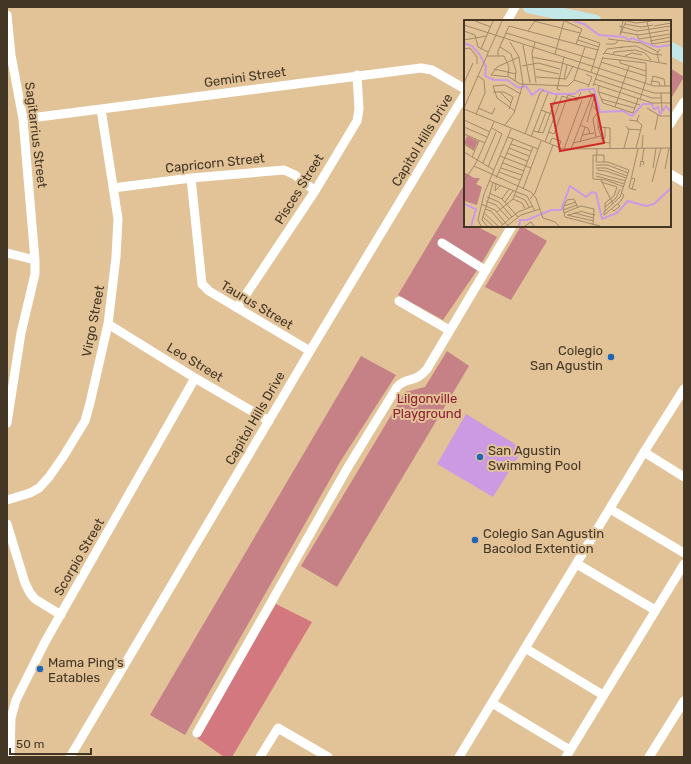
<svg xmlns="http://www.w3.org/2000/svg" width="691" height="764" font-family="Rubik,sans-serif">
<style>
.green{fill:#c58186}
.forest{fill:#d47880}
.water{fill:#cc9ae3}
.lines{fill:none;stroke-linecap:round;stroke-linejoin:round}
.street{stroke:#fff;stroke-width:9}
.secondary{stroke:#c4e7e7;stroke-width:13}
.poi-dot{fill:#2066b6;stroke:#e2c297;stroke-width:1.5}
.labels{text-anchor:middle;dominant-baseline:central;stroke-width:4;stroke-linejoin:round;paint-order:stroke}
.street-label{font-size:13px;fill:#433625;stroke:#e2c297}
.poi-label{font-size:13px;fill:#433625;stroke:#e2c297;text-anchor:start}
.park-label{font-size:13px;fill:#8e1f35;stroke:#e2c297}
.inset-river{fill:none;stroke:#cc9ae3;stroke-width:2}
.inset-road{fill:none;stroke:#a28a69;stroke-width:1}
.view{fill:#cf2928;fill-opacity:0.15;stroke:#cf2928;stroke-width:2}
.inset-edge{fill:none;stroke:#433625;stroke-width:2}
</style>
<rect width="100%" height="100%" fill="#e2c297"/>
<path class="green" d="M670,68L684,77L670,100Z
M465,183V226H476L497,237L480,266L443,320L398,295Z
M521,226L547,241L511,300L485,287Z
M447,351L469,366L337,587L301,566L405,392L425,387Z
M361,356L396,375L340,462L185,735L150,715Z"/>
<path class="forest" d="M276,604L312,622L232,757H224L197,738Z"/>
<path class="water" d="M466,414L523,449L493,497L437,464Z"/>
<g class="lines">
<path class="street" d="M7,15L11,55L23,119L35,260V274L21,333L7,423
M507,21L515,7
M23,119L421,68L432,70L465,89
M670,124L684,102
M670,174L684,182
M191,178L202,284L209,291L310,351
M113,188L191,178L284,170L295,175L315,191
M442,243L485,270
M7,253L35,260
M399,301L449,330
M237,308L315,191L357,121L359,109L357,75
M108,324L195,378L269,421
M644,452L684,477
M7,500L30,493L39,488L49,477L63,457L85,421L90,403L108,324L116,257L118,219L101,109
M610,509L684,553
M7,524L25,583L30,593L35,599L61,615
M577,564L655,610
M525,648L603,695
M492,703L570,750
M197,733L348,467L397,387C406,376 415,384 427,369L512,226
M10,757L11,718L16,700L45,642L195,378
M70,757L310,351L465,94
M260,757L278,728L328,757
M459,757L644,452L684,389
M566,757L684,564
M649,757L684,701"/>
<path class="secondary" d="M529,7L595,21
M670,48L684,56"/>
</g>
<g class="poi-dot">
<circle cx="611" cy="357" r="4"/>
<circle cx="480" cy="457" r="4"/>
<circle cx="475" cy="540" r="4"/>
<circle cx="40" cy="669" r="4"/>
</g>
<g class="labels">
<g class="street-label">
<text transform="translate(245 77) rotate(-8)">Gemini Street</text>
<text transform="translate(36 135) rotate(83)">Sagitarrius Street</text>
<text transform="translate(422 140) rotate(-59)">Capitol Hills Drive</text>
<text transform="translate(215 163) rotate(-6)">Capricorn Street</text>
<text transform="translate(299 189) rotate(-58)">Pisces Street</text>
<text transform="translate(257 305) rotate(31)">Taurus Street</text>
<text transform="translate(93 321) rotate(-79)">Virgo Street</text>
<text transform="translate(195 362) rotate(31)">Leo Street</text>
<text transform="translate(255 418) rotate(-60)">Capitol Hills Drive</text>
<text transform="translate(79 557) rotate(-60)">Scorpio Street</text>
</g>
<g class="poi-label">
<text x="603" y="350" text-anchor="end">Colegio<tspan x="603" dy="15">San Agustin</tspan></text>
<text x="488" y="450">San Agustin<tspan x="488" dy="15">Swimming Pool</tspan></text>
<text x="483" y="533">Colegio San Agustin<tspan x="483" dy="15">Bacolod Extention</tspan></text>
<text x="48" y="662">Mama Ping's<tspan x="48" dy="15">Eatables</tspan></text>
</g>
<g class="park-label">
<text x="427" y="398">Lilgonville<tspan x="427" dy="15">Playground</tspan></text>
</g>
</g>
<g transform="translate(464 20)">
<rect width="207" height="207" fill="#e2c297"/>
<path d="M3,116L14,121L10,130L0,123ZM0,152L10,158H16L12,164L18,167L13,185L0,181Z" fill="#c58186"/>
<path class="inset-river" d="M110,1L120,4L135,15L160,17L165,20L168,18L193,27L207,25M0,23L8,26L16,35L22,47L21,56L30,60H43L55,68L62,66L68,75L76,69L90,74H110L116,70L130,69L136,92L159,91L168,96L179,84H188L190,89L194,87L196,94L202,86L207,92M0,184L12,189L7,206M55,206L56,200H63L87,190H97L106,166L122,177L128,172L132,173L138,199L153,193L164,181L182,186L190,184L207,168"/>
<path class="inset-road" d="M11,1L27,7M70,1L116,13M101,1L118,9L112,24M163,1L172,3L188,1M161,4L177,7L184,6L183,2M0,5L190,66H207M189,5L184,6L188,24L207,21M155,6L173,11L207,6M190,6L207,3M0,11L11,15L14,27L24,32M64,11L71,1M158,12L175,15L205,10M42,13L131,40M157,13L162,1M156,15L159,1M173,15L175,19L206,14M115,16L136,23L127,52M144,19L177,23L194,32M0,20L22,16M114,20L135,27M186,21L207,17M71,22L68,33L72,63M142,24H151L155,20M59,25L66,63M36,27L47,34L52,51L51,61M159,27L172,26L189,34L198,35M0,29L6,28L13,37V44M17,29L29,1M140,33L203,44M91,34L100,1M139,35L143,29L159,27L156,28M149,35L150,32L171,30L181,33L187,40M22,36H40L45,47L44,56M34,36V31L45,6L134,30M161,36L168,33L178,35M55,37L33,47L27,55L45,57L56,64L104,66L110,60L121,27M68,37L98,43L190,73H206M138,38L182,43V60L176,79M156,40V43L182,51M207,40V84M137,42L182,56M195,42L193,34L196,29M58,46L74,43L96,49M30,49L52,54M72,49L95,54M122,54L128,57L124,67M72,57L102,59L109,46M100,59L103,45M131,59L188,78H197M110,60L125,65M187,61L195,62L196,66M0,63L9,43M130,64L188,83H207M187,65L189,56L200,59L201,66M129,66L139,37M135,66L134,71L139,83L169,93L174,79M96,70L93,69L94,65L100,37M29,72H40L49,77L45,89M36,72L47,83M135,72L176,85M197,73L198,90M137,79L171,88M128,85L134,92V107L139,122L146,123M151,87L165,46M0,88L38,1M14,88L28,94L31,88M183,88L196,96H207M0,89L99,129L207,128M77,90L90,95M51,91L33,78L29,66L41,65L57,74M12,94L21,73L20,60L14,56M0,100L26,112M165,100L173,101L175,95M123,102L130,78L125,71M41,105L50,93L59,64L55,37L46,22M116,105L124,108L126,114M0,107L23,117M134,107L146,108V129M164,109L177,110M191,110L194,95M70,111L79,113L93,75M84,112L90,114L104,75L114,78M74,113L82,92M0,114L21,123M61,114L76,73L80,70M118,115L130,113M44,117L74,129M67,117L84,73M132,117L129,99L134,92M138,120L141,118V107M81,122L98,76L113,81L117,72M116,122L121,107M86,123L88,118L97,121L95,127M109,123L137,116M0,124L11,131M47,124L67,131M207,127V95M45,128L65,136M160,128L165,110L162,106M172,128L178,105L173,101M178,128L179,115M100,129L118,80M107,129L129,73M0,132L30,150M43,133L63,141M36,136L67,148M8,137L15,121M178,141L180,128M132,142H144L165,150L156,177L140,192V195M132,142L133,129M140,142V135H129V159L142,160L160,167M19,143L32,112M39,143L60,151M132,145H144L164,153M10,146L67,172L72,178L79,198L91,202L95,206M24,147L38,114L28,108M176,147L177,141L180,142L179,145M37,148L58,155M132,148H142L163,156M189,148L192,128M201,149L205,128M133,150L142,151L162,158M35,152L56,160M132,153L162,161M132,156L161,164M32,158L49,119M168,158L171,159L168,169M137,160L149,184M0,161L12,143L30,102M25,161L63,176L71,191M137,162L153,167M188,162L197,128M32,164L31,171L36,166M59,169L77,121M172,170L165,168L174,129M25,173L38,179L54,197M50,175L61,180L65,187M23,177L35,182L48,197M38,179L45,169M49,179L58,183L61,188M66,179L71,173L89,125M22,181L32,185L45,199M41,182L49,171M17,184L31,190L44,206M100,186L112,182M141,187L152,178L156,169M114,188L110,179L103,180L99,188L101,197L136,206M21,189L27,191L39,205M148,189L150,191L156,186L154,184M99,190L113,185M141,191V183L150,176L153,167M33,192L49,179L69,127M119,192L131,195M20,193L34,206M100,193L117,186L130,189L129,205M110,193L130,198M103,195L130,201M104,195L119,191M140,195L157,181L160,175L158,173M19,197L29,206M17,206L14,200L20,174L47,109M23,206L18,200L29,163M37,206L54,192L69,186M43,206L57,195L76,189M61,206L67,202L70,206"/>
<path class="view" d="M130,75L140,123L96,131L87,84Z"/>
<rect width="207" height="207" class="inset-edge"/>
</g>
<rect width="691" height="764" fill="none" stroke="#433625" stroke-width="16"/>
<path d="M10 748v6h81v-6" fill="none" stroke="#433625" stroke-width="2"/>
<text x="16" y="748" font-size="12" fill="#433625" stroke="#e2c297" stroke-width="3" paint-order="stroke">50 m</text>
</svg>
